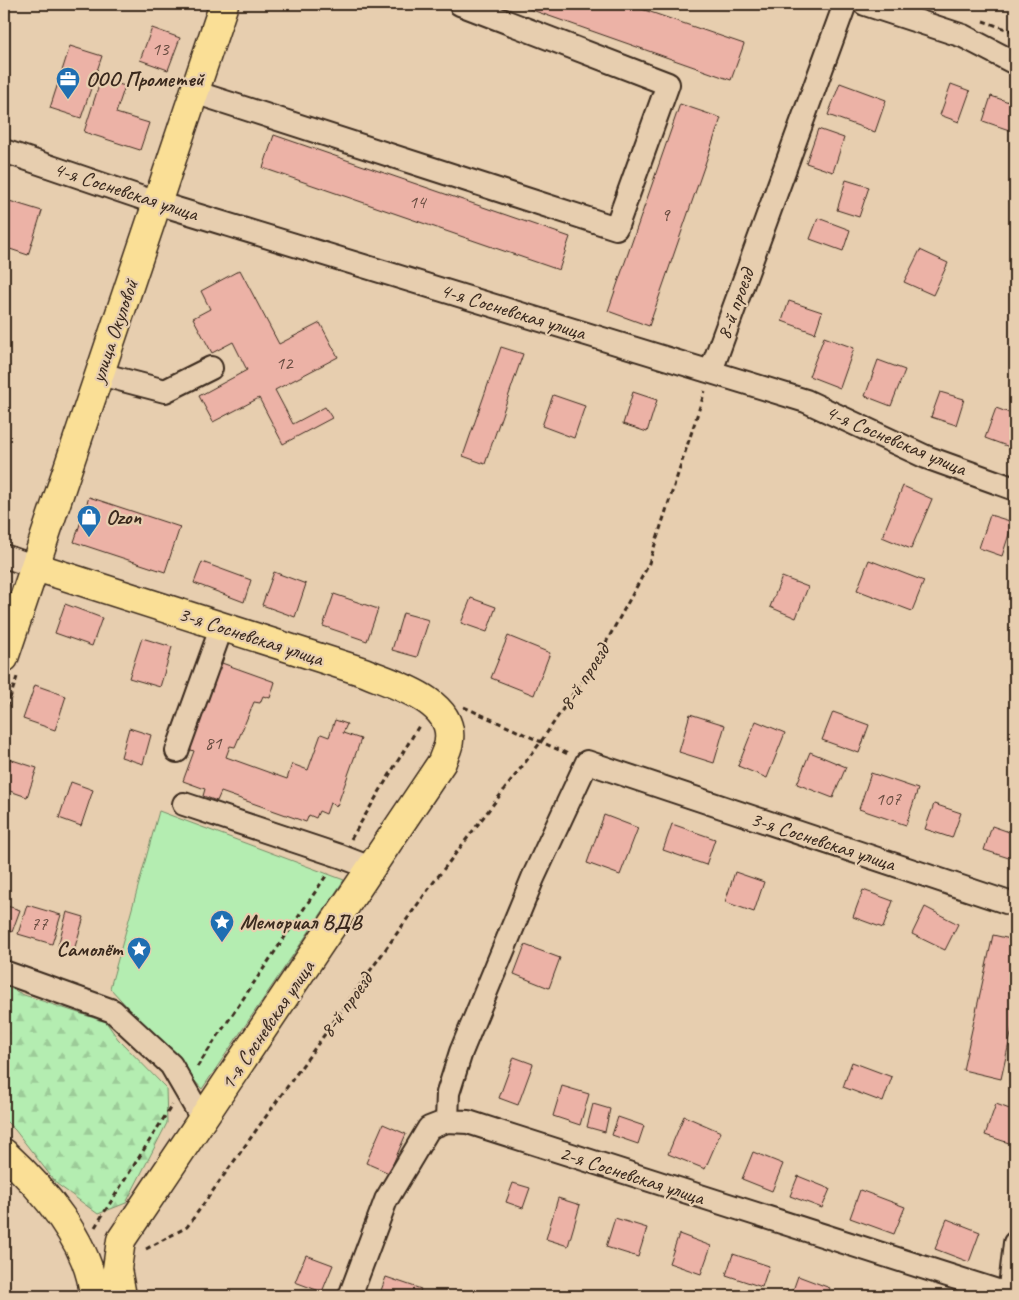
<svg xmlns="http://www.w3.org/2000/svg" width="1019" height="1300" font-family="Caveat,sans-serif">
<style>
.green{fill:#b4edb1;stroke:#788c68}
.forest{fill:url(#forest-firs);stroke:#788c68}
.building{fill:#ecb2a6;stroke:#3b2a1e}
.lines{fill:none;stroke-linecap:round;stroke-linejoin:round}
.minor-casing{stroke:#3b2a1e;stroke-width:26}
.major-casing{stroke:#3b2a1e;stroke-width:31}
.path{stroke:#3b2a1e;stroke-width:3;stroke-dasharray:5 4;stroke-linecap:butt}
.minor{stroke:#e7ceaf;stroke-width:22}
.major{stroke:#fadf96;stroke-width:28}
.labels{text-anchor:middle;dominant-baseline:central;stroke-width:4.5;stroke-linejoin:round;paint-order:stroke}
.number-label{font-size:19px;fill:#674c40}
.poi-label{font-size:21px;font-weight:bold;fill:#3b2a1e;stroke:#e7ceaf;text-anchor:start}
.street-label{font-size:21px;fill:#3b2a1e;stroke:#e7ceaf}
</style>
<defs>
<pattern id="forest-firs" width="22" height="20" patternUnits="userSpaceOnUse" patternTransform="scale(1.25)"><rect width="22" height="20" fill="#b4edb1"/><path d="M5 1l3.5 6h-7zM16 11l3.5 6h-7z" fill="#9ccb98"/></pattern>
</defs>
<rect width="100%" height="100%" fill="#e7ceaf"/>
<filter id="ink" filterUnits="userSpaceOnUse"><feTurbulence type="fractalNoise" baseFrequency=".02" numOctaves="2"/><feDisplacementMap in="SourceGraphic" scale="10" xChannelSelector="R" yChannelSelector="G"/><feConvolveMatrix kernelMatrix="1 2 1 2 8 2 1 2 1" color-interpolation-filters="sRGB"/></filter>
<g filter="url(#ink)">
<path class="green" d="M159,811L344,880L202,1089L110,988Z"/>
<path class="forest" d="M4,985L24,995L106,1022L118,1039L166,1088L167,1123L126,1203L98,1214L57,1184L15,1130L4,1119Z"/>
<path class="building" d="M515,4H627L744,44L731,80Z
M152,28L180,38L168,70L140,60Z
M70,46L102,56L81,118L50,108Z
M101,79L125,86L116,113L149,123L140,150L84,132Z
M840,83L886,100L875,132L828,115Z
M951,84L970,91L959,122L940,115Z
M991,96L1015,104V132L983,121Z
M680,104L721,118L649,326L608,311Z
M818,129L844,138L833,172L806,163Z
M274,135L570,237L559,270L263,168Z
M846,180L869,187L859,217L837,210Z
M6,200L42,211L28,255L4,247V207Z
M818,218L850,230L843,251L810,239Z
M920,250L948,263L933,295L904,282Z
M240,270L279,344L320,323L338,357L275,390L293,424L325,407L332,418L283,444L259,398L213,422L199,396L247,370L233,342L212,353L193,318L210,309L201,291Z
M789,301L822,312L815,333L782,321Z
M824,337L854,348L840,388L809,376Z
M501,347L523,354L485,464L463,456Z
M878,360L905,370L891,406L865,396Z
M633,392L657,400L647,432L623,424Z
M940,392L964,399L956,425L931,417Z
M553,395L585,406L574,438L542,426Z
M996,408L1015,415V449L985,438Z
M903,486L932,499L911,549L882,537Z
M89,497L180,527L165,572L74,542Z
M990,515L1013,522L1002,556L979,548Z
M869,560L924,581L912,611L857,590Z
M202,562L251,580L244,602L194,583Z
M274,572L306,584L295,617L262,605Z
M782,577L808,587L796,618L770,607Z
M334,594L378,609L367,641L323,626Z
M471,598L496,607L487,632L461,623Z
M65,604L102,618L92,646L55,633Z
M403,613L429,620L417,657L392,650Z
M508,636L550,653L534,695L491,678Z
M142,638L172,647L160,687L129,678Z
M219,662L275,682L270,698L263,696L260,703L254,702L235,747L230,746L226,757L287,779L292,764L308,770L321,734L329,737L335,720L347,724L343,733L361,739L337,806L330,803L326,814L319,811L316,818L309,815L306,822L221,792L217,801L203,796L205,789L183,781L194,751L188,749Z
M35,685L66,696L55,730L23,719Z
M833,712L869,725L859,753L822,740Z
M690,714L725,725L714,763L679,752Z
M756,721L785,733L767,778L738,766Z
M129,728L151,735L143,764L121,757Z
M810,752L846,767L833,798L797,784Z
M9,759L37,768L27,797L4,789V774Z
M871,773L918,789L906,825L859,809Z
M71,782L93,790L81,826L59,818Z
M934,804L961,813L952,838L925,829Z
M604,815L638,828L620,875L587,863Z
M672,824L715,839L706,865L663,850Z
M992,826L1015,834V860L984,850Z
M735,872L764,882L754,912L725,902Z
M863,890L893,901L883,928L853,917Z
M4,905L20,910L12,932L4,929Z
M27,905L61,915L52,944L18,934Z
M925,907L958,924L945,950L912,934Z
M67,912L84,917L74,950L58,946Z
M993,935L1015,940V1016L1001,1079L963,1070Z
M525,945L560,958L549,988L514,974Z
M514,1057L533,1064L518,1105L499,1098Z
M852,1062L892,1077L883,1102L843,1087Z
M562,1086L589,1094L580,1125L553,1116Z
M593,1104L610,1109L605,1132L587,1127Z
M996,1104L1015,1111V1145L985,1135Z
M684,1116L721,1132L705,1169L668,1154Z
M618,1117L644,1126L638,1144L612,1135Z
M383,1124L406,1134L389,1173L366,1163Z
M753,1152L783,1164L772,1191L742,1179Z
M798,1176L830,1189L822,1208L790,1196Z
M513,1183L530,1188L523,1208L506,1202Z
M860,1190L905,1207L894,1234L850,1218Z
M558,1198L580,1205L568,1246L546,1239Z
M615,1218L647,1228L638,1257L606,1247Z
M947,1219L980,1232L969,1262L935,1249Z
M679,1234L711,1246L701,1274L669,1263Z
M733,1254L769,1266L762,1287L726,1275Z
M306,1255L333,1265L322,1292L295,1282Z
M798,1276L830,1288L827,1296H791Z
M386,1277L421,1289L418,1296H379Z"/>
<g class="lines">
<defs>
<path id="minor" d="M865,4L963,36L1015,63
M194,92L616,228L668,84L460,4
M4,151L157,203L806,401L926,457L1015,489
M711,371L845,4
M100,374L165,391L211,368
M4,556L36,567
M177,751L222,626
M184,804L340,856L371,868
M4,972L113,1011L171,1065L203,1120
M447,1121L448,1093L461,1052L533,878L587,762L1015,905
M350,1296L386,1200L429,1128L447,1121L468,1122L1013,1296
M1009,1296L1015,1243"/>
<path id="major" d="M36,567L364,672C392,684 454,700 449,740C449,747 444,755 442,762L121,1240L117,1269L122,1296
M4,658L224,4
M4,1153C42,1188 90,1243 94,1296"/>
</defs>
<use href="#minor" class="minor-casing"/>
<use href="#major" class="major-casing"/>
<path class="path" d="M983,21L1015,32
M464,707L568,754
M4,716L17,677
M351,839L420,724
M197,1067L328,873
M95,1227L172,1105
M146,1249L187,1227L430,887L540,743L598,657L648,566L705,391"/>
<use href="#minor" class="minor"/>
<use href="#major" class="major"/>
</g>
</g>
<defs>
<symbol id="office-pin" viewBox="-11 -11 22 30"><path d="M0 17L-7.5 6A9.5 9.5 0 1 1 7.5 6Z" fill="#1f6fb2" stroke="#e7ceaf"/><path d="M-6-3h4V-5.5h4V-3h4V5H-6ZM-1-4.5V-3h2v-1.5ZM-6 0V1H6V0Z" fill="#fff"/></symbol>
<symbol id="shop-pin" viewBox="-11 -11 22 30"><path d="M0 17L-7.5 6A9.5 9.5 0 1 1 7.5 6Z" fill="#1f6fb2" stroke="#e7ceaf"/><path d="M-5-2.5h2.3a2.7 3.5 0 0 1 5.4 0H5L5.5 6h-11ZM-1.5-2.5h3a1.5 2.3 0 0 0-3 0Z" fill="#fff"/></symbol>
<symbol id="sight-pin" viewBox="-11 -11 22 30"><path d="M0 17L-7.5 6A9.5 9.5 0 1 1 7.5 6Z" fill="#1f6fb2" stroke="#e7ceaf"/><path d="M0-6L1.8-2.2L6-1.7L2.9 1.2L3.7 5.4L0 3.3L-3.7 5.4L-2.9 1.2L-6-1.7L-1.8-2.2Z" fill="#fff"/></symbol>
</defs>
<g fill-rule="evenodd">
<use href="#office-pin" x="54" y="65" width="28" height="38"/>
<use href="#shop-pin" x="75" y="503" width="28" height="38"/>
<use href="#sight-pin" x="208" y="908" width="28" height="38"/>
<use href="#sight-pin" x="125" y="935" width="28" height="38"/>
</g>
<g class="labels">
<g class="number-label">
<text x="160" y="49">13</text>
<text x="417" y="202">14</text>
<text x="665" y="215">9</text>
<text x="284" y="363">12</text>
<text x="213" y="743">81</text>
<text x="888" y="799">107</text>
<text x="39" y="924">77</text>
</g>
<g class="poi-label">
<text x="86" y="79">ООО Прометей</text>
<text x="106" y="517">Ozon</text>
<text x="240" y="922">Мемориал ВДВ</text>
<text x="122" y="949" text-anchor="end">Самолёт</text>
</g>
<g class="street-label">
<text transform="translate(126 191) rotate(18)">4-я Сосневская улица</text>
<text transform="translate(735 304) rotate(-70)">8-й проезд</text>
<text transform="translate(513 311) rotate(17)">4-я Сосневская улица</text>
<text transform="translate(114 331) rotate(-71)">улица Окуловой</text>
<text transform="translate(896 440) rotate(23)">4-я Сосневская улица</text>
<text transform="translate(251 636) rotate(18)">3-я Сосневская улица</text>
<text transform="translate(584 677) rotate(-57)">8-й проезд</text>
<text transform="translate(823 841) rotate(18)">3-я Сосневская улица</text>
<text transform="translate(346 1005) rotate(-54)">8-й проезд</text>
<text transform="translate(267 1025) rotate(-56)">1-я Сосневская улица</text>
<text transform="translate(632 1175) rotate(18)">2-я Сосневская улица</text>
</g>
</g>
<rect width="1019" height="1300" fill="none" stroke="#e7ceaf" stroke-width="20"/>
<rect x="10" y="10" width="999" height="1280" fill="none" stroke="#3b2a1e" stroke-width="2" filter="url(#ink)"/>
</svg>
